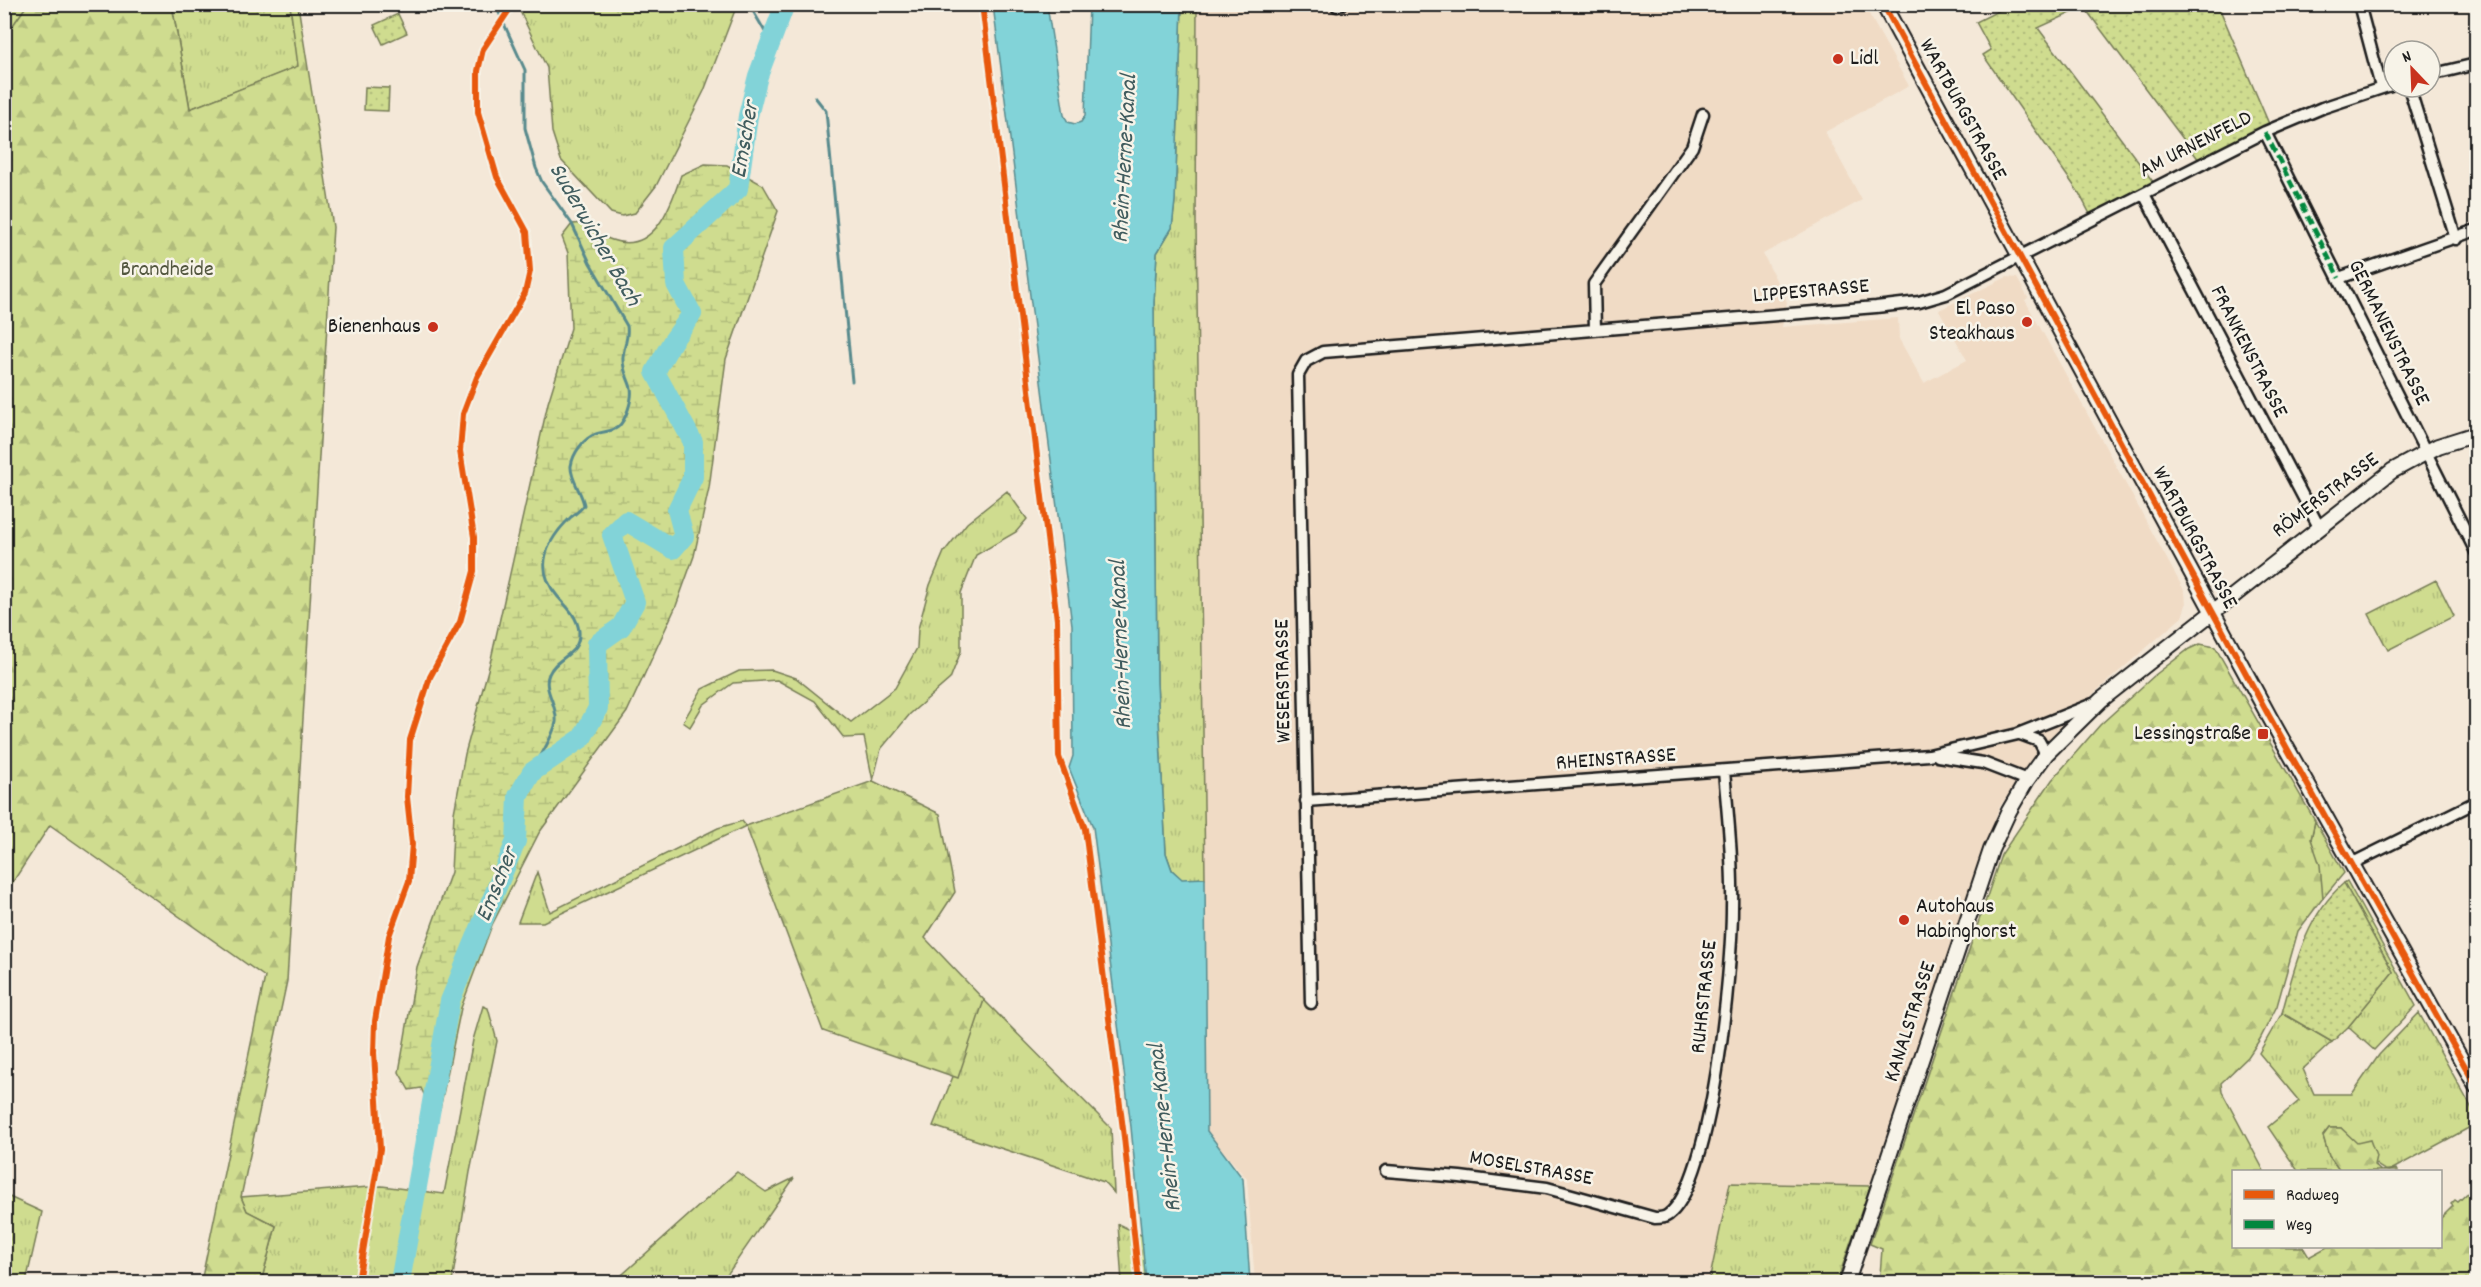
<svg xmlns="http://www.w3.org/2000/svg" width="2481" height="1287" font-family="Dekko,sans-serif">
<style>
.built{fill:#f0dbc5}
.grass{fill:url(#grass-tufts);stroke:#767c56;stroke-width:1.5}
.forest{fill:url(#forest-firs);stroke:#767c56;stroke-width:1.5}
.wetland{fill:url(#wetland-marsh);stroke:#767c56;stroke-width:1.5}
.garden{fill:url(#garden-dots);stroke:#767c56;stroke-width:1.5}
.water{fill:#82d3d8;stroke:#598a8d;stroke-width:1.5}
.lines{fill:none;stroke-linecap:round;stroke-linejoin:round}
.stream{stroke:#598a8d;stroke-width:3}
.river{stroke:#82d3d8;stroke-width:20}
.minor-casing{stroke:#1c1c1c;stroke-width:15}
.major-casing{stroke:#1c1c1c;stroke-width:18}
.minor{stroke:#f7f3e8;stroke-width:10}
.major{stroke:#f7f3e8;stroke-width:14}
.quiet{stroke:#00873e;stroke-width:4.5;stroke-dasharray:9 4.5;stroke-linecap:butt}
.cycleway-casing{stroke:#f7f3e8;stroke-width:10}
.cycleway{stroke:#e8590c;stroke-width:6}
.poi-dot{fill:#c8321e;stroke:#f7f3e8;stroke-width:2}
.labels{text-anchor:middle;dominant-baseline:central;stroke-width:5;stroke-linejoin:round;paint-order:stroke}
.poi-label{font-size:22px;fill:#1c1c1c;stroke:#f7f3e8;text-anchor:end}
.street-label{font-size:22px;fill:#1c1c1c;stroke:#f7f3e8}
.park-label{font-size:22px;fill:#52563e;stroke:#f7f3e8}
.water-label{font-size:24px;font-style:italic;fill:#405c5e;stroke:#f7f3e8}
</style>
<defs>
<pattern id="grass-tufts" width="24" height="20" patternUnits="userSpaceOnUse" patternTransform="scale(1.5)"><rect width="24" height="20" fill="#cfdc8f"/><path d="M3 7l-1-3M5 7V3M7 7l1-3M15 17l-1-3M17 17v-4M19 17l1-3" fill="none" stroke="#b1bc7b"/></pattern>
<pattern id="forest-firs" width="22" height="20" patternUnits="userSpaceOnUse" patternTransform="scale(1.5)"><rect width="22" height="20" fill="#cfdc8f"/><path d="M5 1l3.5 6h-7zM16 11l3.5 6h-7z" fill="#b1bc7b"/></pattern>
<pattern id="wetland-marsh" width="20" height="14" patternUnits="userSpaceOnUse" patternTransform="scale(1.5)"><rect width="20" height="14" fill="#cfdc8f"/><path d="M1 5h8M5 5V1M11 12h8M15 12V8" fill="none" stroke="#b1bc7b"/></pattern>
<pattern id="garden-dots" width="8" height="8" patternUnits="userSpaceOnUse" patternTransform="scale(1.5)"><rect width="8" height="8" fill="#cfdc8f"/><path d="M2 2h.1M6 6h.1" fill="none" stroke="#b1bc7b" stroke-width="1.8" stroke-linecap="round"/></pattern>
</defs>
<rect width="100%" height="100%" fill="#f4e8d8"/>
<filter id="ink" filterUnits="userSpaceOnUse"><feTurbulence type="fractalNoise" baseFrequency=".0167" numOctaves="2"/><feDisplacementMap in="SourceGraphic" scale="12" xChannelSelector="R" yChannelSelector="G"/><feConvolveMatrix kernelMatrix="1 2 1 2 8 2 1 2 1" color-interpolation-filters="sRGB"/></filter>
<g filter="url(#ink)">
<path class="built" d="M1197,5H1864L1909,86L1825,132L1862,200L1763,254L1787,302L1782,327L1898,318L1899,339L1924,383L1967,360L1939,310L2007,277L2017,278L2028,298L2025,300L2185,592L2186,605L2182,617L2094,693L2035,755L1999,808L1870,1186L1730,1183L1709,1282H1255L1247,1179L1207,1132L1196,224Z"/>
<path class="grass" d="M5,5H27L5,38Z
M172,5H290L299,66L190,109Z
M737,5L704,91L656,186L635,213L622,216L611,213L561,160L552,132L547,68L517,5Z
M1182,5H1197L1196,224L1205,878L1182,880L1172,870L1166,853L1157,683L1154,302L1157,253L1172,228L1175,201Z
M1007,491L1027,519L1016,532L976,555L961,593V651L950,679L910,714L881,749L873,781L864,737L844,738L815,701L777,680L733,683L703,705L690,727L683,722L702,689L739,671L772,670L796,678L851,722L895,688L917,648L918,629L930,585L944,552L967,523Z
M2436,580L2454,616L2388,650L2369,614Z
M742,821L746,826L543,922H518L537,872L550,912L718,828Z
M2315,821L2344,873L2323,898L2311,839Z
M2347,881L2416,1006L2374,1050L2348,1027L2393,972L2344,883Z
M984,1000L1111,1128L1114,1193L1104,1182L933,1126Z
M483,1006L488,1008L497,1041L470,1172L452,1282H261L276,1226L247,1211L241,1197L382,1186L444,1194L473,1040Z
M2282,1013L2332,1042L2303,1069L2314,1094H2352L2379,1055L2419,1013L2476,1116V1124L2389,1171C2378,1171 2349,1138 2341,1128H2329L2323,1136L2329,1156L2340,1171H2298L2268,1127L2299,1101L2259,1053Z
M737,1172L766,1192L794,1178L722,1282H614Z
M1730,1183L1870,1186L1837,1282H1709Z
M5,1195L42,1212L26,1282H5Z
M1118,1224L1143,1236L1146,1282H1122Z"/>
<path class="forest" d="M27,5H172L190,109L298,66L290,5H298L333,227L287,981L241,1197L247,1211L276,1226L261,1282H201L265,977L50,825L5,894L4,804L9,796L4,793V38Z
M2200,644L2215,647L2315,821L2311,839L2320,865L2323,898L2298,931L2277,1006L2260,1039L2248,1057L2221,1083L2222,1092L2264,1171L2234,1172V1246L2303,1247L2309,1257L2327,1247L2440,1246L2441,1218L2453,1206L2451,1204L2455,1200L2458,1202L2476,1185V1282H1884L1880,1275L1882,1249L1870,1244L2001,855L2052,780L2100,725L2155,675L2189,649Z
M873,781L940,814L955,892L925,938L984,1000L958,1078L823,1031L746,826Z
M2329,1128H2341L2357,1143L2370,1140L2376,1156L2374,1165L2381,1171L2396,1169L2397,1171H2340L2329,1156L2323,1136Z"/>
<path class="wetland" d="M705,164L727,165L763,185L778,211L726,359L709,488L694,556L676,606L627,712L539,833L492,925L461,1008L440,1109L427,1101L421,1088L409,1090L399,1072L417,967L451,872L454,813L465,754L491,659L548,403L571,328L568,253L562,237L572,224L586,223C593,233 601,236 612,240C654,255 671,206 681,175Z"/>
<path class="garden" d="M2010,5H2218L2269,124L2199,160L2084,7L2038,28L2154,183L2091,216L2079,193L1983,55L1991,50L1976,22Z
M398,14L407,33L383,44L374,25Z
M365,87L389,88L388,111L364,110Z
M2344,883L2393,972L2348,1027L2332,1042L2282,1013C2295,966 2305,917 2344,883Z"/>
<path class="water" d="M993,5H1047L1064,115L1068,122L1075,124L1081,122L1085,116L1089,5H1182L1175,201L1172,228L1157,253L1154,302L1157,683L1166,853L1172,870L1182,879L1205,878L1207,1131L1243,1179L1250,1282H1146L1131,1127L1093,827L1069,768L1073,756L1072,625Z"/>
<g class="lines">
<path class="stream" d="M495,4L525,70V128L536,168L542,182L572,224L590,263L627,326C629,338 624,345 623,357C622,370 628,377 631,388C633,399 626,420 618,427C612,432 603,431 596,434C584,438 573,453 571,466C570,479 582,492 584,505C581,510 576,513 571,517C546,541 533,568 558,597C567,607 577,616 579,631C581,656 556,656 549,674C542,689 558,705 556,722C553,738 539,757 532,772
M749,4L771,42
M815,97L826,111L852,381"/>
<path class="river" d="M400,1282L450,1001L516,841L518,796L532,772L582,738L598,708L597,644L621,627L635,602L612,535L626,521L673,549L684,536L677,510L693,477V442L655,372L672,342L692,314L676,284L674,248L738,189L748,116L758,76L785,4"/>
<defs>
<path id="minor" d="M2359,4L2381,87
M1337,6L1341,4
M2430,75L2476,64
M2409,87L2456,239
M2265,132L2476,552
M2144,194L2319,527
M2339,278L2476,230
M1595,330L1594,284L1692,147L1703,114
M2020,734L2039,741L2046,754
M1938,756L1983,763L2027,780
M1306,801L1929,755L2018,734L2093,704
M2353,863L2476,802
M1311,1003L1298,375L1306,361L1323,352L1876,307L1919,302L1946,294L2265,132L2322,108L2394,84
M1386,1171L1460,1177L1547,1188L1655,1218C1659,1218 1664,1218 1668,1215C1713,1182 1732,966 1732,908C1733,862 1728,817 1724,771"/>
<path id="major" d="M1883,4L2269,716L2476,1086
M1847,1282L1991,850L2009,811L2027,780L2046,754L2101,700L2392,471L2438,446L2476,434"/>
</defs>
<use href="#minor" class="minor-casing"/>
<use href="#major" class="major-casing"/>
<use href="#minor" class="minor"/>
<use href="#major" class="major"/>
<path class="quiet" d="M2265,132L2339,278"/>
<defs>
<path id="cycleway" d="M982,4L1057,620L1059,757L1085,829L1124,1137L1139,1282
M1883,4L2269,716L2476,1086
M358,1282L380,1149L374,1053L375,1021L389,936L409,881L412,844L407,797L410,740L430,677L460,622L474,571V537L460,451L463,414L477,377L525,293L530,271L527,232L497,177L478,112V71L483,49L513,4"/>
</defs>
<use href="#cycleway" class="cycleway-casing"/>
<use href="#cycleway" class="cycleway"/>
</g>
</g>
<g class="poi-dot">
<circle cx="1838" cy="59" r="6"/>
<circle cx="2027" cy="322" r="6"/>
<circle cx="433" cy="327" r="6"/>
<rect x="2257" y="728" width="12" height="12" rx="3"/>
<circle cx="1904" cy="920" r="6"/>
</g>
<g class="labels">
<g class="poi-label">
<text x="1850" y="59" text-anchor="start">Lidl</text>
<text x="2015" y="309">El Paso<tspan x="2015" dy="25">Steakhaus</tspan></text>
<text x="421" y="327">Bienenhaus</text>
<text x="2251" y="734">Lessingstraße</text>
<text x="1916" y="907" text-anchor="start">Autohaus<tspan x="1916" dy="25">Habinghorst</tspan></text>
</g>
<g class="street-label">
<text transform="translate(1962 110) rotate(61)">WARTBURGSTRASSE</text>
<text transform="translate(2196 145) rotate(-27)">AM URNENFELD</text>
<text transform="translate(1811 292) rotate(-5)">LIPPESTRASSE</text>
<text transform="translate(2388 333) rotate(64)">GERMANENSTRASSE</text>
<text transform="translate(2248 352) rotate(63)">FRANKENSTRASSE</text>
<text transform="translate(2326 496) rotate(-37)">RÖMERSTRASSE</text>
<text transform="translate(2194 538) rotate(62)">WARTBURGSTRASSE</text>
<text transform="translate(1284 681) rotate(-91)">WESERSTRASSE</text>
<text transform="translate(1616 760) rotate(-4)">RHEINSTRASSE</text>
<text transform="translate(1705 997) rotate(-84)">RUHRSTRASSE</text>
<text transform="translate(1911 1022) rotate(-72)">KANALSTRASSE</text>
<text transform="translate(1531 1169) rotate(10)">MOSELSTRASSE</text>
</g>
<g class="park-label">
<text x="167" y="270">Brandheide</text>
</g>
<g class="water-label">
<text transform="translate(746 140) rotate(-80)">Emscher</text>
<text transform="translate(1126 159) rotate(-87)">Rhein-Herne-Kanal</text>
<text transform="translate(594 235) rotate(60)">Suderwicher Bach</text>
<text transform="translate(1122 645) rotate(-92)">Rhein-Herne-Kanal</text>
<text transform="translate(498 885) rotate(-68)">Emscher</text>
<text transform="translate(1166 1128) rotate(-96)">Rhein-Herne-Kanal</text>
</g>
</g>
<rect width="2481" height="1287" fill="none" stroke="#f7f3e8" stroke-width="24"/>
<rect x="12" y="12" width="2457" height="1263" fill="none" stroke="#1c1c1c" stroke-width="2" filter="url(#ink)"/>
<rect x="2232" y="1170" width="210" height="78" fill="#f7f3e8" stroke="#9f9d96" stroke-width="1.5"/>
<rect x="2244" y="1190" width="30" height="9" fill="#e8590c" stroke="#9f9d96" stroke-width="1.5"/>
<text x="2286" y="1200" font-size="18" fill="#1c1c1c">Radweg</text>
<rect x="2244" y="1220" width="30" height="9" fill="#00873e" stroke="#9f9d96" stroke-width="1.5"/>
<text x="2286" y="1230" font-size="18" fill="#1c1c1c">Weg</text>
<g transform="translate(2412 69) rotate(337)"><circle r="28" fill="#f7f3e8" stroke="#9f9d96" stroke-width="1.5"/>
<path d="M0-4.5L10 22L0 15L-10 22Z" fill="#c8321e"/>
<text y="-9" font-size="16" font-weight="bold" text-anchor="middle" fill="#1c1c1c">N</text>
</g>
</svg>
